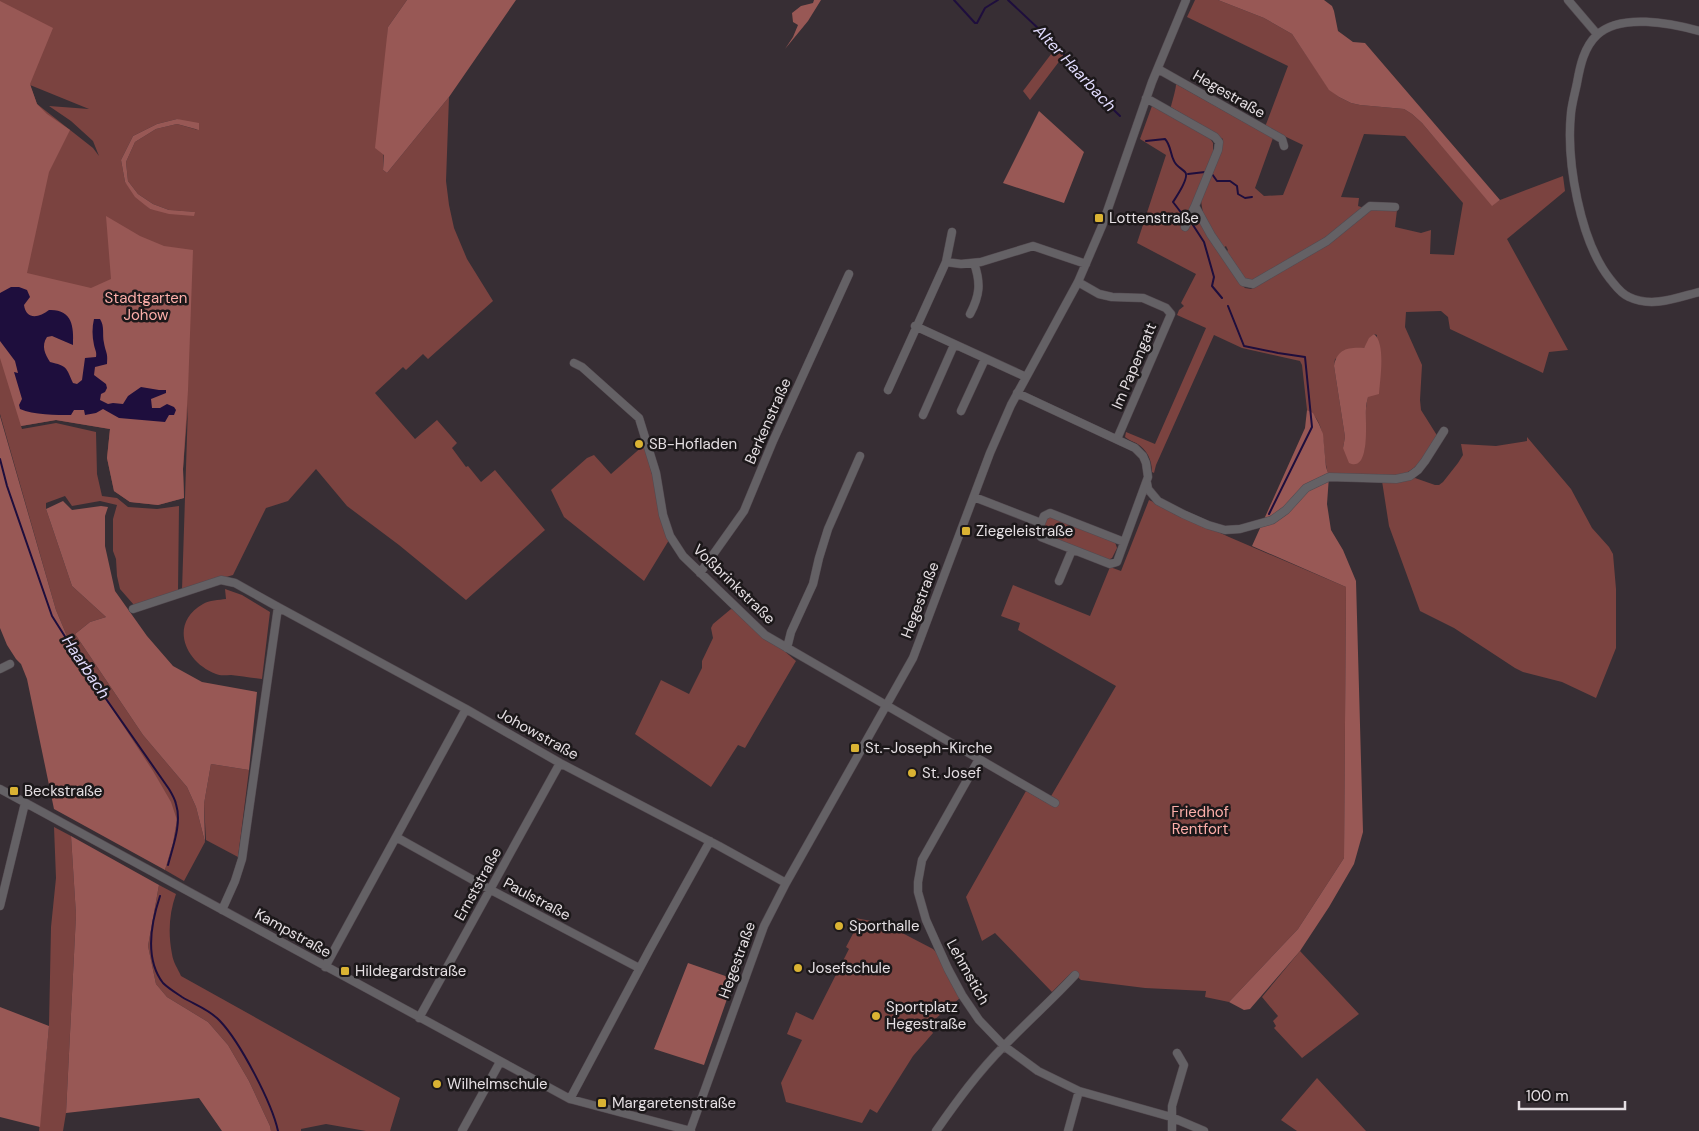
<svg xmlns="http://www.w3.org/2000/svg" width="1699" height="1131" font-family="'DM Sans',sans-serif">
<style>
.green{fill:#7b4340;fill-rule:evenodd}
.forest{fill:#985855}
.water{fill:#1e0e3d}
.lines{fill:none;stroke-linecap:round;stroke-linejoin:round}
.stream{stroke:#1e0e3d;stroke-width:2}
.minor-casing{stroke:#534a50;stroke-width:9}
.minor{stroke:#646165;stroke-width:8}
.poi-dot{fill:#dab333;stroke:#1c181a;stroke-width:2}
.labels{text-anchor:middle;dominant-baseline:central;stroke-width:5;stroke-linejoin:round;paint-order:stroke}
.street-label{font-size:15px;fill:#e5dfe3;stroke:#1c181a}
.poi-label{font-size:15px;fill:#e5dfe3;stroke:#1c181a;text-anchor:start}
.park-label{font-size:15px;fill:#fcaea9;stroke:#1c181a}
.water-label{font-size:16px;font-style:italic;fill:#e2dcfe;stroke:#1c181a}
</style>
<rect width="100%" height="100%" fill="#372e34"/>
<path class="green" d="M0,0H407L388,27L383,170L387,173L449,97L446,181L449,205L454,228L467,259L493,301L428,359L423,354L406,370L403,367L375,393L415,439L437,420L457,443L452,448L466,467L468,466L481,482L495,470L545,530L466,600L399,545L347,506L316,469L288,501L266,508L233,575L182,590L188,406L183,469L184,498L158,505L130,502L114,491L107,458L110,429L56,420L21,426L22,429L56,423L96,432L97,474L102,496L117,498L128,507L157,509L179,506L178,592L134,605L120,589L117,576L116,559L113,551V519L117,505L100,501L72,506L65,496L46,503V509L72,586L106,617L90,622L75,634L143,735L187,787L196,807L205,842L184,881L165,870L173,843L177,820L72,648L56,610L0,414ZM30,85L89,109L49,106L71,121L93,141L99,156L93,148L37,104ZM177,119L198,130L177,124L156,129L135,142L126,162L128,181L138,194L153,204L169,210L194,212L150,209L125,182L121,160L133,136L157,124Z
M1195,0H1218L1264,18L1292,34L1329,89L1339,97L1351,103L1360,105L1404,109L1412,114L1422,123L1492,205L1500,200L1563,176L1565,191L1507,239L1568,350L1549,352L1543,373L1450,329L1448,317L1441,311L1406,312L1405,327L1422,365L1420,400L1421,410L1438,437C1428,452 1419,468 1402,475L1329,476C1321,456 1329,422 1307,410L1302,365L1300,361L1242,348L1214,335L1156,465L1154,473L1152,472C1152,460 1147,449 1136,443C1132,441 1129,440 1125,437L1126,432L1155,444L1206,328L1177,315L1179,310L1184,306L1181,303L1196,274L1137,243L1166,155L1140,139L1152,106L1165,111L1209,137L1213,143V157L1196,213L1239,282L1245,288L1251,289L1327,245L1371,210H1397L1395,227L1421,233L1431,230L1430,254L1454,255L1463,203L1405,136L1364,134L1341,197L1359,198L1358,206L1364,208L1332,234L1253,280L1244,278L1226,252L1228,250L1226,246L1223,248L1203,213L1201,201L1202,193L1222,149L1223,139L1171,107C1171,105 1176,90 1176,84L1273,138L1255,188L1264,196L1283,195L1303,145L1265,127L1288,66L1187,17ZM1374,334L1377,335L1366,408L1364,452L1343,448L1345,437L1334,366L1335,359L1364,348Z
M1058,45L1064,55L1030,100L1023,91Z
M1527,437L1571,489L1592,528L1609,547L1613,554L1616,589V648L1596,698L1562,682L1523,672L1515,668L1454,628L1420,611L1389,526L1382,481H1399L1415,478L1435,485H1439L1443,482L1458,463L1463,455L1461,444L1496,446L1527,441Z
M644,445L653,478L660,518L669,540L644,581L564,517L551,490L587,458L594,455L611,474Z
M1149,500L1229,537L1346,587L1344,858L1298,929L1229,1002L1205,997L1206,991L1145,988L1081,980L1072,972L1052,992L995,933L982,941L966,897L1026,791L1047,803L1116,686L1018,630L1020,623L1001,616L1013,585L1090,616L1110,567L1121,571Z
M1051,517L1115,542L1117,548L1112,558L1108,560L1045,535L1042,529L1047,519Z
M225,589L242,595L270,612L262,679C252,678 241,676 231,675C226,675 220,676 216,674C184,662 169,623 203,604C209,600 219,600 226,599Z
M731,609L736,610L796,661L745,748L738,745L711,787L635,734L661,680L689,694L702,668V661L713,638L711,628L713,624Z
M211,764L249,770L238,857L206,840L204,804Z
M54,827L71,836L76,915L66,1113L63,1131H39L49,1026L51,927L56,878Z
M159,885L176,894C169,913 168,934 172,954C173,962 178,969 181,976L400,1098L390,1131H366L326,1124L301,1129V1131H271L270,1126L249,1081L228,1045L208,1022L167,997L156,984L148,946Z
M855,918L883,923L933,949L937,953L960,998L928,1025L933,1033L913,1056L877,1113L870,1109L862,1123L786,1102L781,1083L802,1040L787,1034L796,1012L813,1020L849,949L846,947L857,926L853,923Z
M1300,951L1359,1014L1302,1058L1274,1028L1276,1026L1273,1021L1278,1016L1262,997Z
M1317,1078L1366,1131H1297L1281,1120Z"/>
<path class="forest" d="M407,0H516L449,97L387,173L383,170L384,155L375,148L388,27Z
M814,0H821L808,21L785,49L793,37L798,25L793,22L792,13L801,6L813,3Z
M1218,0H1324L1332,6L1334,11L1338,31L1353,42L1365,43L1500,200L1492,206L1422,123L1412,114L1404,109L1360,105L1351,103L1339,97L1329,90L1292,34L1264,18Z
M0,1L53,28L30,84L37,104L47,114L70,130L49,172L27,273L91,288L111,279L106,216L140,236L164,246L193,250L188,390L183,469L184,498L158,505L130,502L114,491L107,458L110,429L56,420L21,426L0,358Z
M1039,111L1084,152L1064,203L1003,183Z
M177,119L199,123V130L177,124L156,129L135,142L126,162L128,181L138,194L153,204L169,210L195,212L194,216L169,214L150,209L135,197L125,182L121,160L133,136L157,124Z
M1374,334C1386,344 1380,379 1379,394L1368,397C1367,401 1366,405 1366,409C1365,420 1371,473 1349,463L1343,448L1345,437L1334,366C1337,349 1348,347 1364,348L1369,338Z
M1307,410L1313,413L1319,424L1323,434L1326,467L1329,476L1327,504L1331,530L1343,550L1356,581L1363,832L1354,864L1329,907L1300,951L1250,1009L1244,1010L1229,1002L1298,929L1344,858L1346,587L1252,546L1305,428Z
M0,416L56,610L72,648L153,771L171,802L177,820L173,843L165,870L54,809L27,679L21,664L16,659L7,645L0,628Z
M63,501L72,510L101,506L108,507L105,516V546L115,591L147,636L173,666L202,682L257,692L249,770L211,764L204,804L205,842L196,807L187,787L143,735L75,634L90,622L106,617L72,586L46,509Z
M71,836L159,885L148,946L156,984L167,997L208,1022L228,1045L249,1081L270,1126L271,1131H222L199,1098L66,1113L76,915Z
M688,963L734,979L704,1065L654,1049Z
M0,1007L49,1026L40,1127L0,1117Z"/>
<path class="water" d="M11,287H19L27,290L30,297L24,305C26,320 39,318 49,310C72,309 74,326 73,345L52,336L47,337C41,346 45,354 50,362C67,366 66,367 73,383L77,384L82,380L85,358L96,357C97,352 95,350 94,345C92,336 92,327 94,319H100C105,327 102,334 104,343C106,354 108,352 107,364L95,367L94,375L106,384L107,388L105,392L101,394L100,400L108,404L113,403L123,404L128,396L141,387L159,390H166V393L151,399L152,408H160L167,404L174,407L176,410L174,415H169L165,422L119,418L103,409L96,413L85,415L84,410H74L71,415C57,415 33,415 20,409L19,405L22,399L14,372L18,373L15,361L0,341V293Z"/>
<g class="lines">
<path class="stream" d="M954,0L975,23H977L985,8L998,0
M1008,0L1040,30L1057,43L1069,63L1090,87L1120,116
M1146,141L1165,139C1171,145 1170,154 1174,161C1176,166 1181,168 1185,172C1190,177 1177,196 1173,202L1186,219
M1188,174L1205,172
M1212,174L1217,181H1230L1237,186L1238,194L1245,198L1252,197
M1191,222L1204,242L1214,277L1212,286L1222,298
M1228,306L1244,346L1278,353L1305,357L1312,427L1269,514
M0,459L7,486L52,616L90,676L169,789C172,794 175,799 176,804C182,823 173,846 168,865
M160,896C151,923 144,958 163,983C168,988 176,993 182,997C195,1005 209,1009 220,1021C240,1042 272,1103 278,1131"/>
<defs>
<path id="minor" d="M1568,0L1597,34
M1699,31C1671,23 1620,13 1597,35C1584,47 1580,66 1577,83C1575,93 1572,103 1571,113C1566,161 1580,241 1610,279C1616,286 1620,293 1629,297C1652,308 1676,298 1699,292
M1158,69L1282,139L1284,146
M1146,98L1215,137L1219,142L1218,150L1195,206L1211,235L1243,282L1253,284L1327,241L1370,206L1395,207
M1185,227L1195,206
M946,262L952,232
M1078,282L1099,294L1112,297L1143,298L1166,308L1171,314L1117,439
M970,314C980,295 981,283 974,263
M915,326L1026,377
M574,363L582,367L639,418L656,473L663,515L670,536L683,556L765,635L1055,803
M888,390L946,262L961,264L981,262L1033,246L1086,264
M1017,393L1135,448L1143,456L1146,463L1148,477L1117,562L1110,564L1041,537L1038,531L1044,516L1050,513L1124,542
M961,411L985,359
M923,415L954,345
M1147,483L1148,489L1158,501L1183,514L1208,525L1225,530L1240,529L1272,520L1286,510L1306,488L1329,477L1396,479L1410,476L1418,470L1425,461L1444,431
M974,497L1041,523
M700,573L744,511L773,441L849,274
M1059,581L1072,550
M133,609L221,580L235,583L278,607
M787,648L791,632L813,584L819,558L828,529L860,456
M0,669L10,664
M979,759L922,860L918,882V892L926,920L948,969L962,995L979,1020L1004,1046L1038,1071L1079,1091L1171,1117L1204,1131
M0,789L570,1099L691,1131
M396,837L491,890L639,968
M0,906L25,803
M222,910L235,881L242,859L278,607L466,709L560,763L719,846L786,883
M325,967L466,709
M419,1018L560,763
M570,1099L650,949L710,841
M462,1131L500,1062
M690,1131L764,926L786,883L913,658L990,453L1011,405L1078,282L1102,226L1152,82L1186,0
M936,1131C957,1101 978,1072 1004,1046C1027,1022 1052,1000 1075,975
M1068,1131L1079,1091
M1172,1131V1106L1184,1065L1177,1053"/>
</defs>
<use href="#minor" class="minor-casing"/>
<use href="#minor" class="minor"/>
</g>
<g class="poi-dot">
<rect x="1094" y="213" width="10" height="10" rx="2.5"/>
<circle cx="639" cy="444" r="5"/>
<rect x="961" y="526" width="10" height="10" rx="2.5"/>
<rect x="850" y="743" width="10" height="10" rx="2.5"/>
<circle cx="912" cy="773" r="5"/>
<rect x="9" y="786" width="10" height="10" rx="2.5"/>
<circle cx="839" cy="926" r="5"/>
<circle cx="798" cy="968" r="5"/>
<rect x="340" y="966" width="10" height="10" rx="2.5"/>
<circle cx="876" cy="1016" r="5"/>
<circle cx="437" cy="1084" r="5"/>
<rect x="597" y="1098" width="10" height="10" rx="2.5"/>
</g>
<g class="labels">
<g class="street-label">
<text transform="translate(1229 94) rotate(30)">Hegestraße</text>
<text transform="translate(1134 366) rotate(-67)">Im Papengatt</text>
<text transform="translate(768 421) rotate(-66)">Berkenstraße</text>
<text transform="translate(734 584) rotate(44)">Voßbrinkstraße</text>
<text transform="translate(920 600) rotate(-69)">Hegestraße</text>
<text transform="translate(538 734) rotate(29)">Johowstraße</text>
<text transform="translate(478 884) rotate(-61)">Ernststraße</text>
<text transform="translate(537 899) rotate(28)">Paulstraße</text>
<text transform="translate(293 933) rotate(29)">Kampstraße</text>
<text transform="translate(737 960) rotate(-70)">Hegestraße</text>
<text transform="translate(968 972) rotate(61)">Lehmstich</text>
</g>
<g class="poi-label">
<text x="1109" y="218">Lottenstraße</text>
<text x="649" y="444">SB-Hofladen</text>
<text x="976" y="531">Ziegeleistraße</text>
<text x="865" y="748">St.-Joseph-Kirche</text>
<text x="922" y="773">St. Josef</text>
<text x="24" y="791">Beckstraße</text>
<text x="849" y="926">Sporthalle</text>
<text x="808" y="968">Josefschule</text>
<text x="355" y="971">Hildegardstraße</text>
<text x="886" y="1007">Sportplatz<tspan x="886" dy="17">Hegestraße</tspan></text>
<text x="447" y="1084">Wilhelmschule</text>
<text x="612" y="1103">Margaretenstraße</text>
</g>
<g class="park-label">
<text x="146" y="298">Stadtgarten<tspan x="146" dy="17">Johow</tspan></text>
<text x="1200" y="812">Friedhof<tspan x="1200" dy="17">Rentfort</tspan></text>
</g>
<g class="water-label">
<text transform="translate(1075 68) rotate(47)">Alter Haarbach</text>
<text transform="translate(86 667) rotate(56)">Haarbach</text>
</g>
</g>
<path d="M1519 1101v8h106v-8" fill="none" stroke="#e5dfe3" stroke-width="2.5"/>
<text x="1526" y="1101" font-size="15" fill="#e5dfe3" stroke="#1c181a" stroke-width="4" paint-order="stroke">100 m</text>
</svg>
